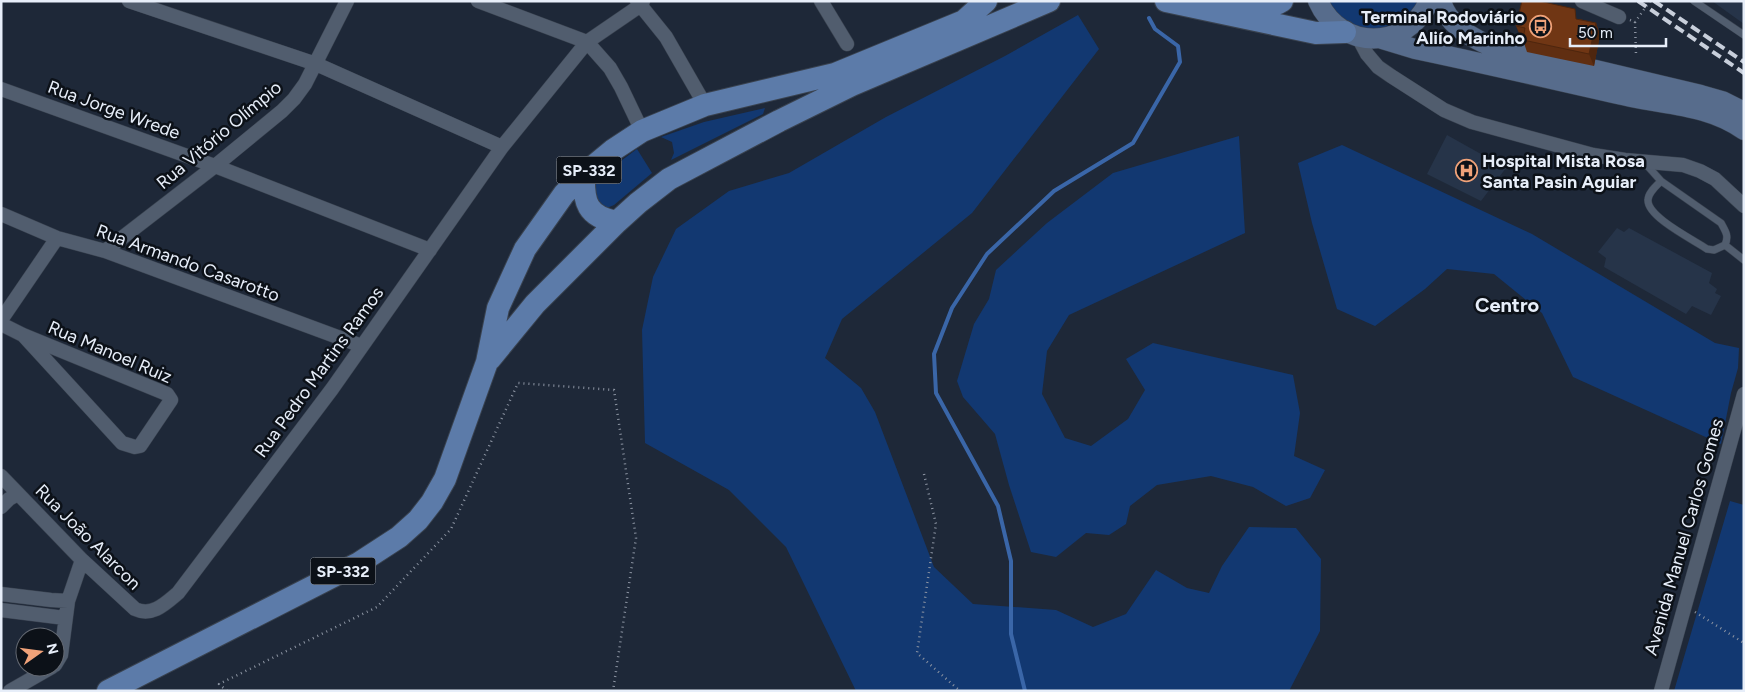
<svg xmlns="http://www.w3.org/2000/svg" width="1745" height="692" font-family="Figtree,sans-serif">
<style>
.built{fill:#263449}
.green{fill:#123871}
.lines{fill:none;stroke-linecap:round;stroke-linejoin:round}
.stream{stroke:#3a66a8;stroke-width:4}
.lane-casing{stroke:#39424f;stroke-width:8}
.street-casing{stroke:#39424f;stroke-width:15}
.secondary-casing{stroke:#39424f;stroke-width:21}
.primary-casing{stroke:#39424f;stroke-width:24}
.path{stroke:#8c94a2;stroke-width:2.5;stroke-dasharray:1 4;stroke-linecap:butt}
.lane{stroke:#515d6e;stroke-width:7}
.street{stroke:#515d6e;stroke-width:14}
.secondary{stroke:#576c8c;stroke-width:20}
.primary{stroke:#5c7ba9;stroke-width:22}
.rail{stroke:#c8cfdb;stroke-width:4;stroke-dasharray:10 5;stroke-linecap:butt}
.wall{fill:#602e11}
.shaded-wall{fill:#4e260e}
.building{fill:#703614;stroke:#4e260e}
.labels{text-anchor:middle;dominant-baseline:central;stroke-width:5;stroke-linejoin:round;paint-order:stroke}
.shield{fill:#0c1118;stroke:#a5acb6;stroke-width:1}
.shield-label{font-size:16px;font-weight:bold;fill:#e7eef9}
.poi-label{font-size:18px;font-weight:bold;fill:#e7eef9;stroke:#0c1118;text-anchor:end}
.street-label{font-size:18px;fill:#e7eef9;stroke:#0c1118}
.quarter-label{font-size:20px;font-weight:bold;fill:#e7eef9;stroke:#0c1118}
</style>
<rect width="100%" height="100%" fill="#1e2838"/>
<path class="built" d="M1712,1H1744V24Z
M1447,135L1506,168L1481,201L1427,174Z
M1617,228L1624,232L1629,228L1712,273L1709,283L1717,289L1715,293L1721,296L1711,315L1692,306L1686,314L1604,267L1606,258L1598,252Z"/>
<path class="green" d="M1328,1H1422L1414,14L1385,31L1352,26L1338,16Z
M1078,15L1099,49L972,213L842,319L825,358L861,388L875,412L934,567L973,604L1056,610L1093,627L1126,614L1156,570L1187,588L1209,593L1222,566L1249,527L1296,528L1321,559L1320,631L1289,691H856L786,547L729,490L645,443L642,330L653,277L676,229L729,191L789,173L886,117L1005,56Z
M765,108L763,114L671,160L674,153L672,142L661,137L704,122Z
M1239,136L1245,233L1069,315L1047,351L1042,394L1065,438L1091,446L1128,419L1145,390L1126,359L1153,343L1293,375L1300,413L1294,456L1325,470L1310,498L1286,506L1253,487L1211,476L1157,485L1130,506L1126,524L1109,535L1086,533L1056,557L1031,552L1009,485L995,434L963,397L957,381L974,324L989,299L996,270L1047,223L1113,173Z
M1342,145L1532,234L1715,343L1739,348L1738,368L1731,393L1721,444L1573,377L1542,313L1494,274L1447,269L1425,289L1375,326L1337,309L1312,223L1298,163Z
M637,149L652,173L614,205L602,210L588,191L602,175Z
M1730,501L1744,505V691H1674Z"/>
<g class="lines">
<path class="stream" d="M1025,691L1011,634V561L998,506L936,393L934,354L952,308L987,254L1054,191L1133,143L1180,62L1178,46L1155,29L1149,18"/>
<defs>
<path id="lane" d="M1694,1L1744,35
M1644,162L1661,181L1721,223C1726,232 1729,236 1725,245L1714,250L1707,249C1694,240 1647,217 1648,200C1648,193 1656,186 1661,181
M1725,245L1744,260"/>
<path id="street" d="M129,1L316,64L502,147
M478,1L587,42L610,68L621,87L642,131
M637,1L666,37L705,105
M821,1L847,44
M1582,1L1619,17
M1358,37L1367,54L1378,67L1391,76L1444,110L1472,122L1593,155L1625,160L1683,165L1700,171L1715,179L1744,206
M1,89L215,166L430,250
M1,214L57,238L105,251L362,346
M105,251L215,166L282,111L294,99L305,84L347,1
M1,320L57,238
M1,324L23,335L167,394L171,400L140,446L135,447L122,443L23,335
M1,476L82,560L135,609C152,617 165,604 178,593L332,389L502,147L587,42L641,5L643,1
M1,507L9,499L18,494
M1,594L51,600L68,601
M1,610L65,618
M55,665L61,655L68,601L82,560
M10,691L52,667
M1661,691L1744,394"/>
<path id="secondary" d="M1318,1C1340,51 1407,51 1429,1
M1441,1C1447,23 1467,35 1486,44L1701,95L1722,101L1744,112
M1382,39L1415,49C1487,64 1559,81 1631,97C1670,105 1711,106 1744,130"/>
<path id="primary" d="M1166,1L1316,33L1345,32
M1234,3C1250,7 1268,10 1282,1
M584,174C583,202 587,217 617,222
M490,359L535,304L617,222L638,203L669,179L779,121L852,85L1049,1
M108,691L359,563L399,537L418,520L432,502L445,479L487,362L498,308L525,249L564,194L584,174L613,150L642,131L705,105L835,74L964,21L986,1"/>
</defs>
<use href="#lane" class="lane-casing"/>
<use href="#street" class="street-casing"/>
<use href="#secondary" class="secondary-casing"/>
<use href="#primary" class="primary-casing"/>
<path class="path" d="M1630,20L1635,22L1650,1
M1635,22L1636,55
M924,474L936,524L917,653L960,691
M1695,612L1744,643
M227,691L219,684L377,607L451,529L518,383L614,390L636,538L613,691"/>
<use href="#lane" class="lane"/>
<use href="#street" class="street"/>
<use href="#secondary" class="secondary"/>
<use href="#primary" class="primary"/>
<path class="rail" d="M1638,1L1744,73
M1654,1L1744,62"/>
</g>
<path class="wall" d="M1579,19L1596,23L1600,35L1594,66L1527,52L1523,40V38H1521L1516,26Z"/>
<path class="shaded-wall" d="M1596,23L1600,35L1594,66L1589,54Z"/>
<path class="building" d="M1522,1H1539L1575,9L1576,19L1596,23L1589,54L1523,40L1525,28L1516,26Z"/>
<defs>
<symbol id="bus-ring" viewBox="-11 -11 22 22"><circle r="9.5" fill="#0c1118" stroke="#f0a279" stroke-width="1.5"/><path d="M-5-6H5V4H4V6H2V4H-2V6H-4V4H-5ZM-3.5-4V0h7V-4ZM-3.5 1.2v1.5H-2V1.2ZM2 1.2v1.5H3.5V1.2Z" fill="#f0a279"/></symbol>
<symbol id="hospital-ring" viewBox="-11 -11 22 22"><circle r="9.5" fill="#0c1118" stroke="#f0a279" stroke-width="1.5"/><path d="M-5-5h3v3.5h4V-5h3V5h-3V1.5h-4V5h-3Z" fill="#f0a279"/></symbol>
</defs>
<g fill-rule="evenodd">
<use href="#bus-ring" x="1528" y="14" width="25" height="25"/>
<use href="#hospital-ring" x="1454" y="158" width="25" height="25"/>
</g>
<g class="labels">
<g class="shield">
<rect x="556.5" y="156.5" width="65" height="27" rx="4"/>
<rect x="310.5" y="557.5" width="65" height="27" rx="4"/>
</g>
<g class="shield-label">
<text x="589" y="170">SP-332</text>
<text x="343" y="571">SP-332</text>
</g>
<g class="poi-label">
<text x="1525" y="17">Terminal Rodoviário<tspan x="1525" dy="21">Aliío Marinho</tspan></text>
<text x="1482" y="161" text-anchor="start">Hospital Mista Rosa<tspan x="1482" dy="21">Santa Pasin Aguiar</tspan></text>
</g>
<g class="street-label">
<text transform="translate(114 110) rotate(20)">Rua Jorge Wrede</text>
<text transform="translate(219 135) rotate(-40)">Rua Vitório Olímpio</text>
<text transform="translate(188 263) rotate(20)">Rua Armando Casarotto</text>
<text transform="translate(110 352) rotate(23)">Rua Manoel Ruiz</text>
<text transform="translate(319 372) rotate(-54)">Rua Pedro Martins Ramos</text>
<text transform="translate(88 537) rotate(45)">Rua João Alarcon</text>
<text transform="translate(1684 537) rotate(-74)">Avenida Manuel Carlos Gomes</text>
</g>
<g class="quarter-label">
<text x="1507" y="305">Centro</text>
</g>
</g>
<rect width="1745" height="692" fill="none" stroke="#e7eef9" stroke-width="5"/>
<g transform="translate(40 652) rotate(76)"><circle r="24" fill="#0c1118" stroke="#646972"/>
<path d="M0-4L9 19L0 12L-9 19Z" fill="#f0a279"/>
<text y="-8" font-size="14" font-weight="bold" text-anchor="middle" fill="#e7eef9">N</text>
</g>
<path d="M1570 38v8h96v-8" fill="none" stroke="#e7eef9" stroke-width="2.5"/>
<text x="1578" y="38" font-size="15" fill="#e7eef9" stroke="#0c1118" stroke-width="4" paint-order="stroke">50 m</text>
</svg>
